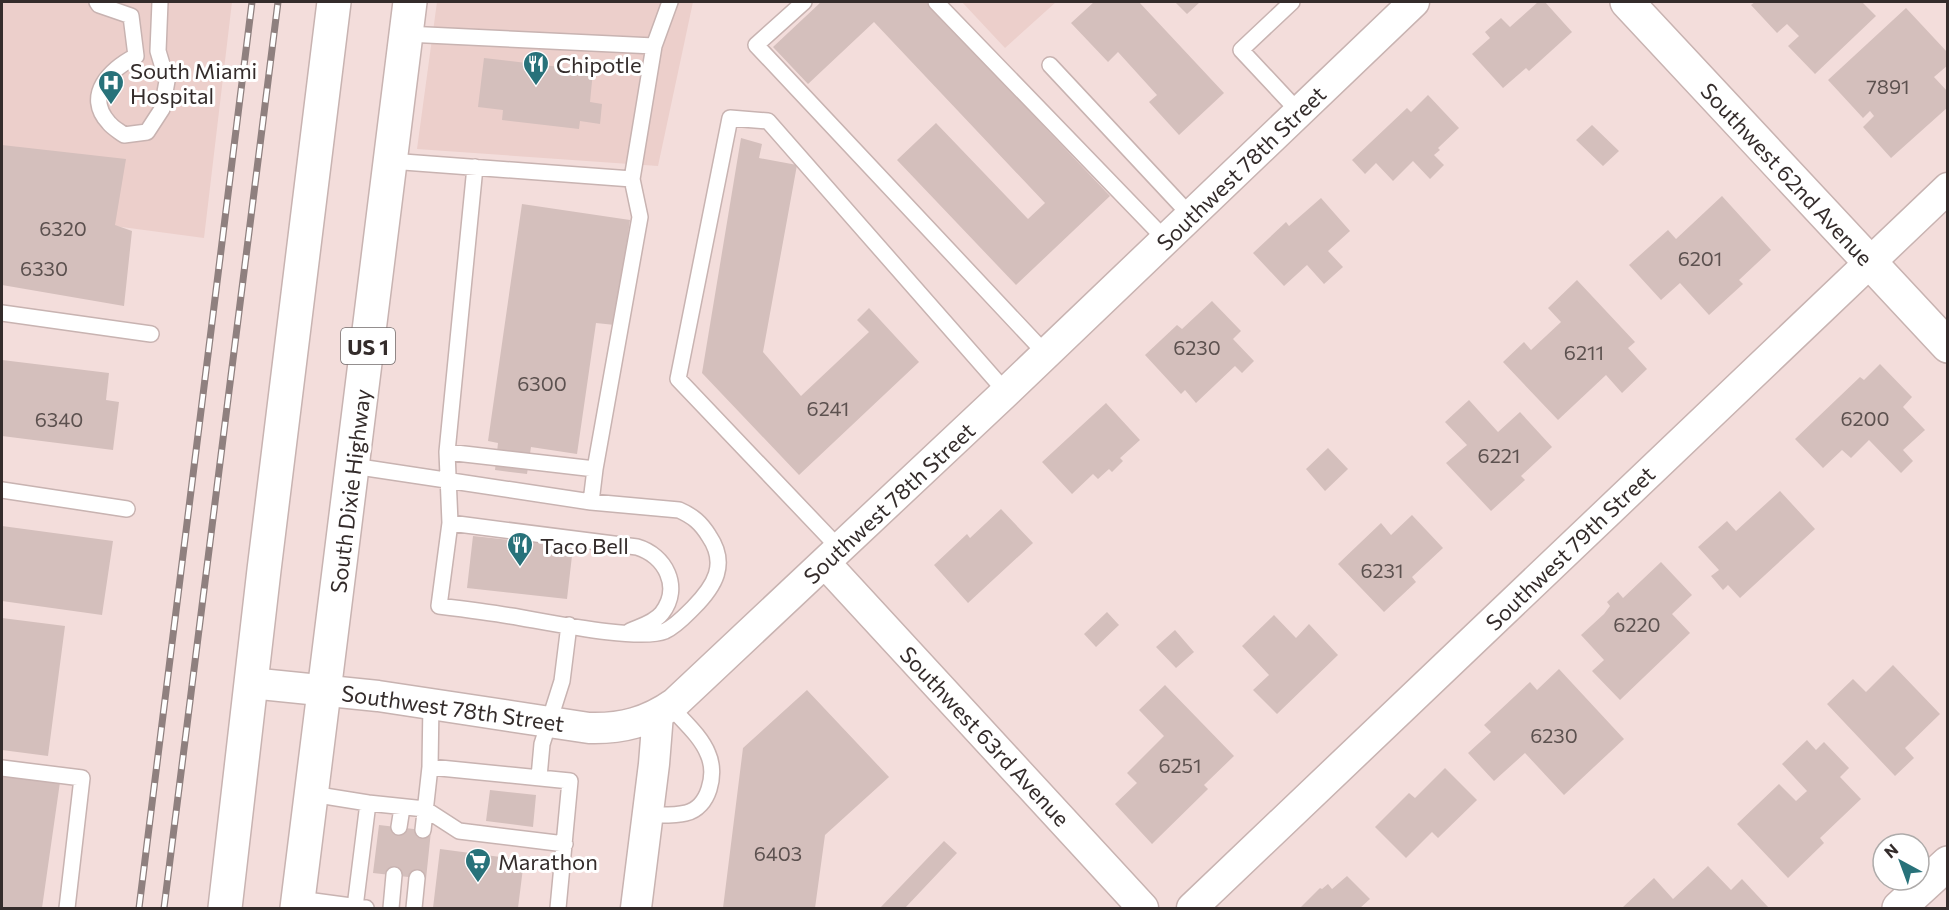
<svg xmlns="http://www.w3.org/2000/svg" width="1949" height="910" font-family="Commissioner,sans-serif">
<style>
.built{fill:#eccfcb}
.building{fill:#d4bfbc}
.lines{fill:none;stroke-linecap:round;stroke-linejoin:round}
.lane-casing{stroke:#c8b3b1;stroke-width:18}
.street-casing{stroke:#c8b3b1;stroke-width:33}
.secondary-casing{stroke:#c8b3b1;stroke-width:36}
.highway-casing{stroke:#c8b3b1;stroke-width:36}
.lane{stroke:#fff;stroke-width:15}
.street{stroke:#fff;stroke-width:30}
.secondary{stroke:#fff;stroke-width:33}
.highway{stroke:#fff;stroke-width:33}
.rail-casing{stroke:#8f807f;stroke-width:7}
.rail{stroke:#fff;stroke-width:4.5;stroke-dasharray:14;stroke-linecap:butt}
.labels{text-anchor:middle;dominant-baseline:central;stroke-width:6;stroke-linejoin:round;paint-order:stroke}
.number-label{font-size:20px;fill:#5c514f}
.shield{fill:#fff;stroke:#716b6b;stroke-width:1.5}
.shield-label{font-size:21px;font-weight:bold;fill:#342c2b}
.poi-label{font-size:22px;fill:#342c2b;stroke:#fff;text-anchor:start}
.street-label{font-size:22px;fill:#342c2b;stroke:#fff}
</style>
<rect width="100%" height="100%" fill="#f3dddb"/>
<path class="built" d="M2,2H232L204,238L2,211Z
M437,2H693L658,166L417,149Z
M962,2H1056L1005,48Z"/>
<path class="building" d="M821,2H926L1110,196L1016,285L897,160L936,123L1028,219L1045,203L874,22L808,84L773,47Z
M1094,2H1139L1224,93L1179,135L1149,102L1157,95L1118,52L1108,62L1071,23Z
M1175,2H1200L1187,14Z
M1538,2H1545L1572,32L1529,71L1526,68L1503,88L1472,54L1490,38L1485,32L1501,18L1510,27Z
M1755,2H1862L1876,16L1815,74L1788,46L1799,36L1787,24L1777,33L1751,5Z
M1906,8L1948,53V65L1934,77L1948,92V107L1891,158L1863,127L1874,116L1870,111L1863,118L1828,80Z
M484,58L593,71L590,102L602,104L600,124L580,121L579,129L502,120L503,110L478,107Z
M1428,95L1459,128L1438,148L1440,150L1434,155L1444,165L1430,179L1413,161L1393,181L1376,163L1365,174L1352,160L1407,108L1411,112Z
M1592,125L1619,151L1603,166L1576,140Z
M741,138L762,144L759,158L797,165L763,352L801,396L869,332L857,320L869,308L919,362L799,475L702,373Z
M2,145L126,159L115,225L132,231L124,306L2,285Z
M1722,196L1771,250L1739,280L1743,284L1709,315L1680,283L1661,300L1629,265L1668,230L1676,239Z
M1321,198L1350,231L1328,251L1343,267L1324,284L1307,265L1284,286L1253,253L1286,222L1289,226Z
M522,204L630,220L615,325L596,323L577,454L531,447L527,474L495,470L498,443L488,441Z
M1577,280L1635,342L1628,348L1647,369L1622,393L1606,375L1558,420L1503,362L1524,342L1531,350L1561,322L1548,308Z
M1212,301L1241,331L1233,339L1254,361L1242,373L1235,366L1196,403L1185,390L1181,394L1145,355L1177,325L1182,329Z
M2,360L109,373L106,400L119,402L113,450L2,436Z
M1880,364L1912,397L1903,407L1925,430L1903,450L1913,461L1901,473L1869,440L1851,458L1842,450L1823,468L1795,439L1860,377L1864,380Z
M1469,400L1498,432L1520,412L1552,447L1521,476L1525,480L1491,511L1446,463L1467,445L1445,422Z
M1106,403L1140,440L1120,458L1123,461L1112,472L1109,469L1098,479L1093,474L1072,494L1042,462Z
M1328,448L1348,469L1325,491L1306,469Z
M1780,491L1815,529L1740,598L1728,585L1723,590L1711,576L1719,570L1698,547L1727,521L1736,531Z
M1001,509L1033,543L968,603L934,565L967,534L970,538Z
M1412,515L1443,548L1412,577L1416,582L1384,612L1338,564L1381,523L1391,535Z
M2,526L113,541L102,615L2,601Z
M473,536L573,547L567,599L467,588Z
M1661,562L1692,595L1672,614L1690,633L1620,700L1592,671L1604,660L1581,635L1604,614L1610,606L1607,602L1618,592L1623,598Z
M1107,612L1119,625L1096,647L1084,634Z
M1274,615L1296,638L1309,624L1338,655L1277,714L1253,690L1269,675L1242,646Z
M2,618L65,626L48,756L2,750Z
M1175,630L1194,652L1176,668L1156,647Z
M1893,665L1940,714L1905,748L1914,758L1895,776L1827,704L1853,679L1866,692Z
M1559,669L1624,739L1564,795L1525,753L1494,781L1468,753L1491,732L1484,725L1530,682L1537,690Z
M1165,685L1234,756L1204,785L1208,789L1152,844L1115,804L1137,783L1127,773L1164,736L1139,710Z
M807,690L889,777L825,835L815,908H723L743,748Z
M1807,740L1816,750L1824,742L1849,768L1840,777L1861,799L1820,838L1824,843L1788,878L1737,824L1779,784L1796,801L1807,791L1782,764Z
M1445,768L1477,800L1438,838L1432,832L1406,858L1375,827L1409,793L1415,798Z
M2,775L60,782L42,908H2Z
M490,790L536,795L533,827L486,821Z
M379,825L431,831L426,879L373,873Z
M944,841L957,853L905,908H880Z
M440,849L524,860L518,908H433Z
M1708,866L1731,890L1742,879L1769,908H1625L1623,907L1654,878L1673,899Z
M1347,876L1370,899L1360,908H1300L1320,888L1322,889L1328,884L1332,889Z"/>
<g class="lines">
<defs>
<path id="lane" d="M97,2L99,5L131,16L136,56C111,69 83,95 109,123C113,128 119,131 124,135L147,132L162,109L167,81L158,51L160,2
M804,2L756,45L1046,354
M936,2L1166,240
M1292,2L1241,50L1299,112
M654,46L670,2
M1050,65L1191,216
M390,161L632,179L654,46L406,34
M475,167L447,452L450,523L439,606C463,609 487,612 511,616C543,621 639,642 665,631C676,626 685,616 693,608C715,586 728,564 709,536C701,523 693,516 679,510L591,502
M2,313L151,334
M447,452L595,469
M353,466L591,502L595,469L640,217L632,179
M2,490L127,509
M450,523L637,547C665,555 682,587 662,613C654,623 641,626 630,631
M840,549L678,379L730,118L768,121L1006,392
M430,767L570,781L558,908
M2,768L82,778L67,908
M539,777L542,744L562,681L569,625
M312,794L368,803L355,907
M368,803L425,809L459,831L565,844
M648,815C660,815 674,816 686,813C709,808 717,774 708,754C701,736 683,721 670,706
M399,827L402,808
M423,830L430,767L431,703
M299,899L366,908
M391,908L394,875
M414,908L417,878"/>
<path id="street" d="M825,563L1143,908
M251,683L378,696L589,728C622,729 648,722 675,703L1006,392L1414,2
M636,908L654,764L658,714
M1192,908L1948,188"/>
<path id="secondary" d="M1627,2L1948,346
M1899,908L1948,863"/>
<path id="highway" d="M225,908L264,570L334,2
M297,908L410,2"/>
</defs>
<use href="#lane" class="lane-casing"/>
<use href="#street" class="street-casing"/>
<use href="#secondary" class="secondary-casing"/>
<use href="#highway" class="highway-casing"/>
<use href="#lane" class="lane"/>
<use href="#street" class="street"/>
<use href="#secondary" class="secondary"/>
<use href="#highway" class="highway"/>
<defs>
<path id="rail" d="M139,908L252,2
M164,908L278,2"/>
</defs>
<use href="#rail" class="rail-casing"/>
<use href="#rail" class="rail"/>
</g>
<defs>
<symbol id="restaurant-pin" viewBox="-11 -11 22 30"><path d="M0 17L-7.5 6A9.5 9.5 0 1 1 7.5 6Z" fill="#28727a" stroke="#fff"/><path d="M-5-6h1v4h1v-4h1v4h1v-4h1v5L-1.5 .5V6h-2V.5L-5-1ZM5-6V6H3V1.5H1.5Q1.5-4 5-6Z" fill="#fff"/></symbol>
<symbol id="hospital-pin" viewBox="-11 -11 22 30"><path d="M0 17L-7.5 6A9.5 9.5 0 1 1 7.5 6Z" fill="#28727a" stroke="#fff"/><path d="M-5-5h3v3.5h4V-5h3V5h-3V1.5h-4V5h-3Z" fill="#fff"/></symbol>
<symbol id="supermarket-pin" viewBox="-11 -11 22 30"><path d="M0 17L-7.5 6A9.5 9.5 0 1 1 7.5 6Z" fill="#28727a" stroke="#fff"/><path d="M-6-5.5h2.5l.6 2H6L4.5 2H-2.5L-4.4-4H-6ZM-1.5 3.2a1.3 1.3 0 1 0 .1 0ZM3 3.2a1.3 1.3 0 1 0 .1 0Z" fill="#fff"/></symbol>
</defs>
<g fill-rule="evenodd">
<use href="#restaurant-pin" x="521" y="49" width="30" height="40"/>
<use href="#hospital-pin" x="96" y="68" width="30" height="40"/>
<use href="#restaurant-pin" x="505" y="530" width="30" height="40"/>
<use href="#supermarket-pin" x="463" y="846" width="30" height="40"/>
</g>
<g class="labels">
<g class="number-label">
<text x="1888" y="86">7891</text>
<text x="63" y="228">6320</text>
<text x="1700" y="258">6201</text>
<text x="44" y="268">6330</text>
<text x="1197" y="347">6230</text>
<text x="1584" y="352">6211</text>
<text x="542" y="383">6300</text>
<text x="828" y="408">6241</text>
<text x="1865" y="418">6200</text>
<text x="59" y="419">6340</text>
<text x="1499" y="455">6221</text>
<text x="1382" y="570">6231</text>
<text x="1637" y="624">6220</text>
<text x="1554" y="735">6230</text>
<text x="1180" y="765">6251</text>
<text x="778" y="853">6403</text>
</g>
<rect class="shield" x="341" y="328" width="54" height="36" rx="4.5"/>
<g class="shield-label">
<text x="368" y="346">US 1</text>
</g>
<g class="poi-label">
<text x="556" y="64">Chipotle</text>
<text x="130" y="70">South Miami<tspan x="130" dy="25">Hospital</tspan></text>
<text x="540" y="545">Taco Bell</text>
<text x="498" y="861">Marathon</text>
</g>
<g class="street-label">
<text transform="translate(1241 168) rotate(-44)">Southwest 78th Street</text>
<text transform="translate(1787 174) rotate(47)">Southwest 62nd Avenue</text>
<text transform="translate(350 491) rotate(-83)">South Dixie Highway</text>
<text transform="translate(889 503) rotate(-43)">Southwest 78th Street</text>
<text transform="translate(1570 548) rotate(-44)">Southwest 79th Street</text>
<text transform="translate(453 708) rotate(8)">Southwest 78th Street</text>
<text transform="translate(985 736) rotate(47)">Southwest 63rd Avenue</text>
</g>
</g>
<rect width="1949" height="910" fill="none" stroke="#342c2b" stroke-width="6"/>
<g transform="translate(1901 862) rotate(319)"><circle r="28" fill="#ffffff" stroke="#aeabaa" stroke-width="1.5"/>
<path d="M0-4.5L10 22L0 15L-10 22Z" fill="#28727a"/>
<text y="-9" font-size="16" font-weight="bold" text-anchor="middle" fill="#342c2b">N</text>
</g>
</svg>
